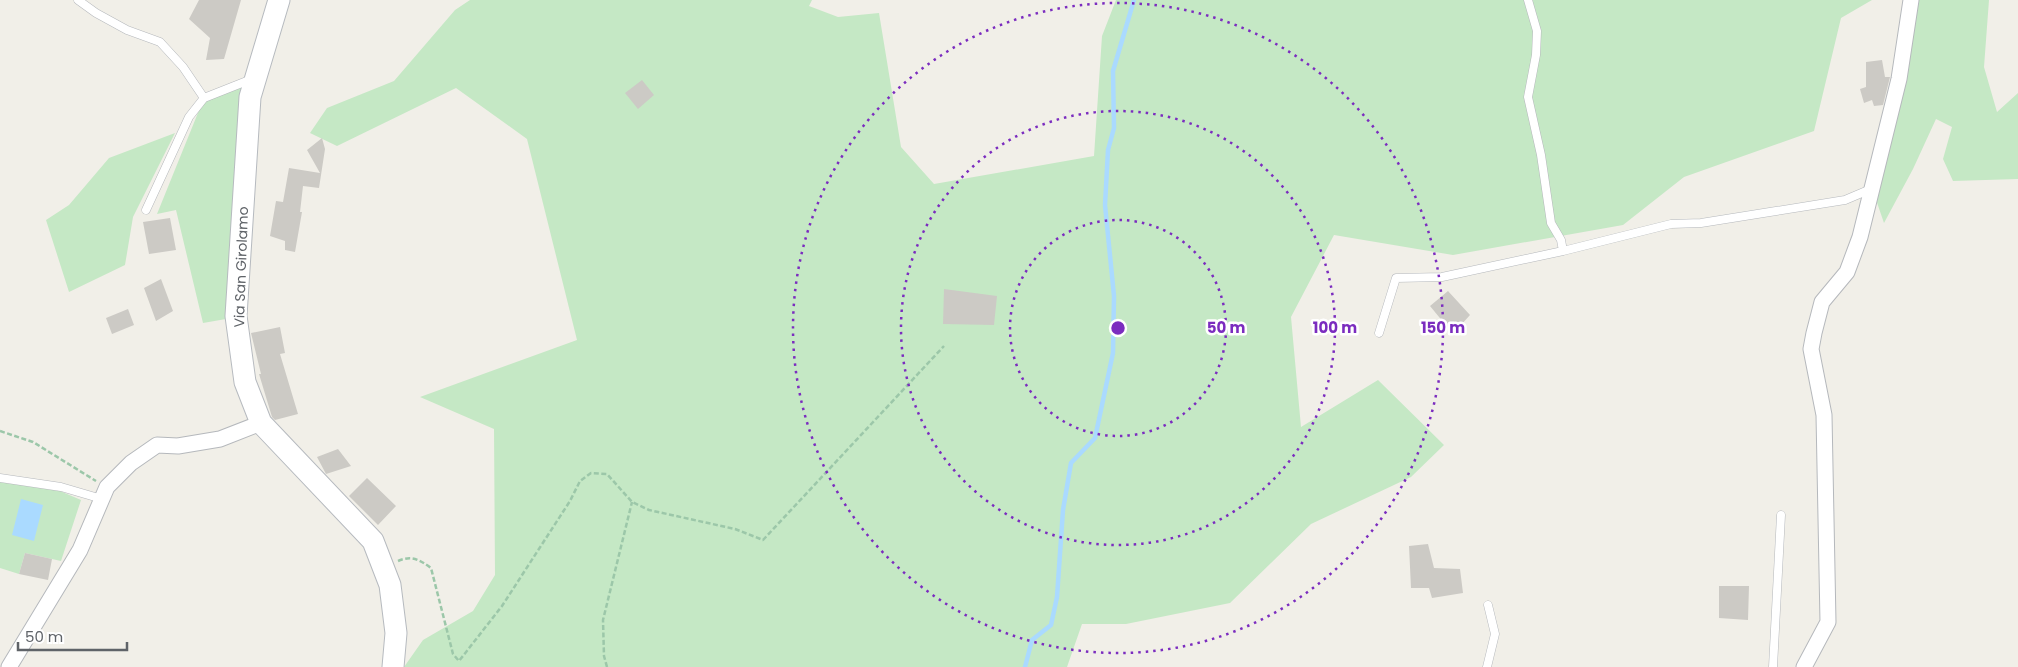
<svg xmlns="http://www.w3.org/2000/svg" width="2018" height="667" font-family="Poppins,sans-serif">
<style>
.green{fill:#c5e8c5}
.water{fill:#aadaff}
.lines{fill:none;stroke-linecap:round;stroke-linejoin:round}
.stream{stroke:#aadaff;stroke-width:4.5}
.building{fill:#cccac5}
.lane-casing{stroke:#b5b8bc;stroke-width:9}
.street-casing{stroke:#b5b8bc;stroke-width:17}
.secondary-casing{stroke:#b6babf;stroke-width:23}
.path{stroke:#9cc7a9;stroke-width:2.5;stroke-dasharray:5 2.5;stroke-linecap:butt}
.lane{stroke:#fff;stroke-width:8}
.street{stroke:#fff;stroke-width:15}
.secondary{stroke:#fff;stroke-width:21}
.ring{fill:none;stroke:#7b2cbf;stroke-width:2.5;stroke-dasharray:2.5 5}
.labels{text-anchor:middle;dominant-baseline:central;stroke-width:5;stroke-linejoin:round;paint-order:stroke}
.street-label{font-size:14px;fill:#5f6368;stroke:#fff}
.centre{fill:#7b2cbf;stroke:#fff;stroke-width:2.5}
.ring-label{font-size:15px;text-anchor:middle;font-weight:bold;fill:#7b2cbf;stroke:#fff;stroke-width:5;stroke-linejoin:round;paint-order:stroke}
</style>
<rect width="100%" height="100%" fill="#f1efe8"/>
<path class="green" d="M470,0H812L809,6L838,17L879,13L901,147L934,184L1094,156L1102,36L1116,0H1872L1841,18L1814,131L1684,177L1623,225L1453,255L1334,235L1291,317L1301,427L1378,380L1444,445L1411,477L1311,524L1230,603L1126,624H1082L1067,667H404L423,640L473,611L495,575L494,429L420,397L577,340L527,139L456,88L337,146L310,133L327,108L394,81L455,10Z
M1909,0H1989L1984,67L1997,112L2018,93V179L1953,181L1943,159L1952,127L1936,119L1913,169L1884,223L1872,188Z
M256,77L226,319L203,323L176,210L157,214L204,98Z
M175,133L133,217L125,265L69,292L46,220L69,205L109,158Z
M0,482L60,491L81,500L61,561L25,553L19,574L0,568Z"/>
<path class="water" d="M21,499L43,505L34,541L12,535Z"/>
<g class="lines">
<path class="stream" d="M1025,667L1032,640L1051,625L1057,597L1063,510L1071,463L1095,438L1113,353L1114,296L1105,205L1108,150L1114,128L1113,71L1134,0"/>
</g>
<path class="building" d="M199,0H241L224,59L206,60L210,38L189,19Z
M1882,60L1885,77H1890L1883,105L1874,106L1872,100L1864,103L1860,89L1866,87V62Z
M642,80L654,95L638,109L625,93Z
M322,138L325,149L319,188L303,186L300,212H302L295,252L285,250V241L270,236L276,201L283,202L289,168L320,173L307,150Z
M170,218L176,250L149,254L143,222Z
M161,279L173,311L156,321L144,288Z
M944,289L997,296L994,325L943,324Z
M1448,291L1470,315L1453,334L1430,306Z
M128,309L134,325L112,334L106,318Z
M280,327L285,353L280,354L298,414L275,420L272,417L259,374H261L251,333Z
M338,449L351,466L326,474L317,457Z
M367,478L396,506L378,525L349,496Z
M1428,544L1434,568L1460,569L1463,593L1432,598L1429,588H1411L1409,546Z
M25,553L52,559L48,580L19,574Z
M1719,586H1749L1748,620L1719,618Z"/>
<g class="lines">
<defs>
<path id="lane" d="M78,0L96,13L127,30L160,42L183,67L204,98
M146,210L189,117L204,98L252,79
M1563,251L1671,224L1701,223L1845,200L1871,189
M1379,333L1396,278L1442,277L1563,251L1561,240L1551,223L1541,155L1528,97L1536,55L1537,31L1528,0
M0,478L61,487L102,499
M1487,667L1495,634L1488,605
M1773,667L1781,515"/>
<path id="street" d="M9,667L80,550L107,487L131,463L157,445L178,446L220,439L261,423
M1804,667L1828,622L1824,415L1811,349L1814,333L1822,302L1847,272L1860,237L1899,79L1911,0"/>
<path id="secondary" d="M279,0L250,97L236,316L245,382L261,423L373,541L390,585L396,633L393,667"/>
</defs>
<use href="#lane" class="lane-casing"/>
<use href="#street" class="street-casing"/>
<use href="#secondary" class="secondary-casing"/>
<path class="path" d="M0,431L33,442L96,481
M398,561C412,555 420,560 431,568L453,654L459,661L502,606L570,501L580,481L591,473L607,474L632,502L649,510L735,529L763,540L944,346
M607,667L604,656L603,620L632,502"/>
<use href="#lane" class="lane"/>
<use href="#street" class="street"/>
<use href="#secondary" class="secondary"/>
</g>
<g class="ring">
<circle cx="1118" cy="328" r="108"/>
<circle cx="1118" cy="328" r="217"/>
<circle cx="1118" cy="328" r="325"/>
</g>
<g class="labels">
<g class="street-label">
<text transform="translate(241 267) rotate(-88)">Via San Girolamo</text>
</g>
</g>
<circle cx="1118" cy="328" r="8" class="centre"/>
<g class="ring-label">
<text x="1226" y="333">50 m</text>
<text x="1335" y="333">100 m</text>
<text x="1443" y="333">150 m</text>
</g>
<path d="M18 642v8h109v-8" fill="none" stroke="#5f6368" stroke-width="2.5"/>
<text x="25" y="642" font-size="15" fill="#5f6368" stroke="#ffffff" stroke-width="4" paint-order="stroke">50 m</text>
</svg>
